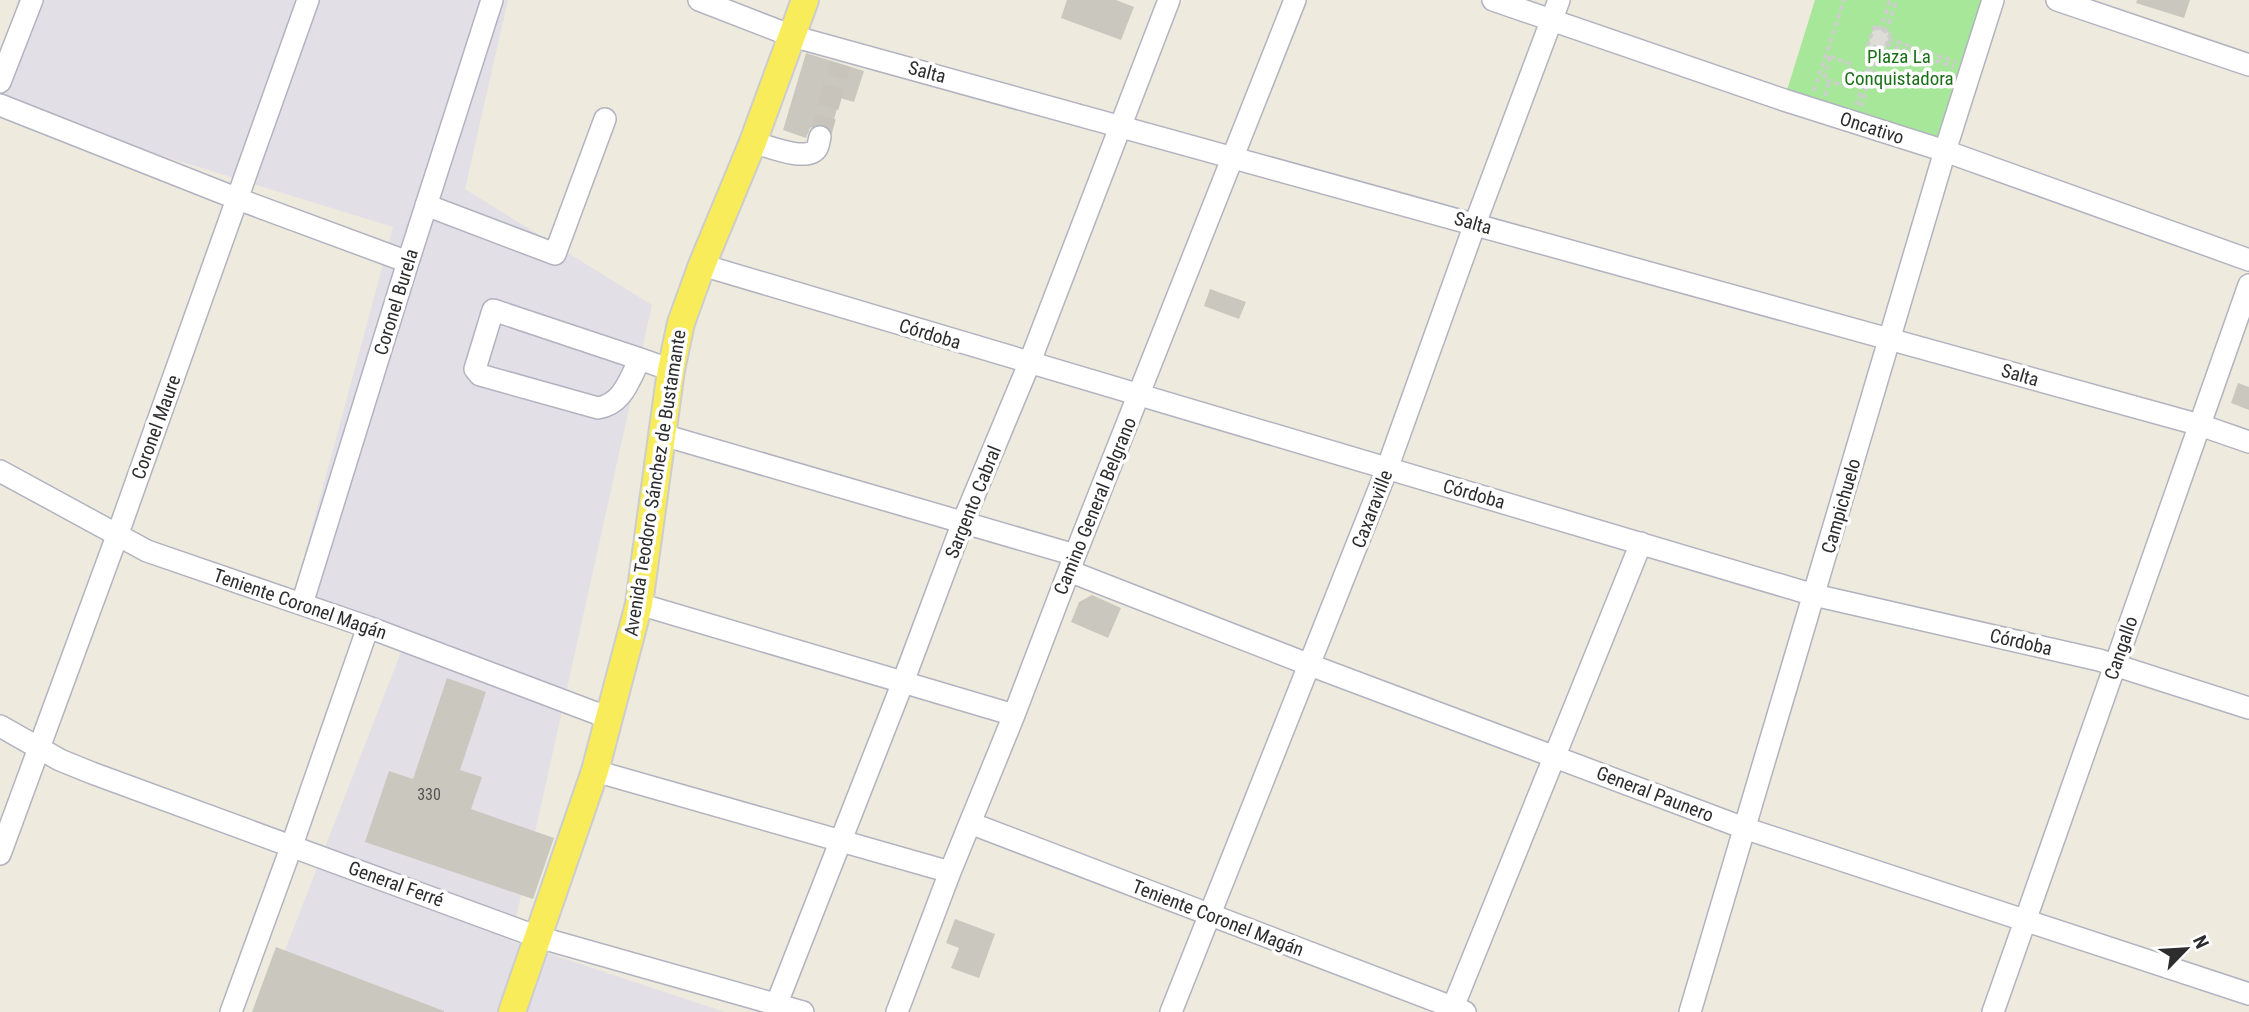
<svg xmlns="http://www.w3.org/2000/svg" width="2249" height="1012" font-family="'Roboto Condensed',sans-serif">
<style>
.industrial{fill:#e3dfe7}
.green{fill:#a7e799}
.plaza{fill:#dedcd6}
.building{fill:#cac7be}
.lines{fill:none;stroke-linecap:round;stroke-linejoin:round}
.minor-tunnel{stroke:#c8c4bb;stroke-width:21;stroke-dasharray:21 10;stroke-linecap:butt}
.minor-casing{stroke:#b2b3c1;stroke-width:24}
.major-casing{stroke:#cdcdcd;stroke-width:30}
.path{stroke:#cdcdcd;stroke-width:3.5;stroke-dasharray:5 3.5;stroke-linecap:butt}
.minor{stroke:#fff;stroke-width:21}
.major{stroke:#f8ec5a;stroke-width:26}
.labels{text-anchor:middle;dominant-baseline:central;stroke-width:7;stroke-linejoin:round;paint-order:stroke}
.number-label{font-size:16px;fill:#545451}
.park-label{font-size:19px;fill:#1b6f17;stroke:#fff}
.street-label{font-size:19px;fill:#2d2d2d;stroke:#fff}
</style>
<rect width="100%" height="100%" fill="#efeade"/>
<path class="industrial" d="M18,0H508L465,189L652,305L511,941L725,1012H261L408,634L290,609L393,227L0,106V92Z"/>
<path class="green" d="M1815,0H1993L1945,151L1784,100Z"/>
<path class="plaza" d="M1874,27L1890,33L1885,50L1868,45Z"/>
<path class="building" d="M1067,0H1116L1134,7L1121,40L1061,18Z
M2137,0H2190L2184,18L2136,3Z
M806,53L864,71L854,102L840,98L831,130L824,125H816L810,128L806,138L783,130Z
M1210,289L1246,302L1239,319L1204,306Z
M2238,383L2249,387V410L2231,403Z
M1092,595L1121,608L1108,638L1071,622L1079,602Z
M447,678L486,692L460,770L482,777L471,809L554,838L533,899L365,842L389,771L413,779Z
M955,919L995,934L979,978L951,968L959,948L946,943Z
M276,947L444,1011V1012H252Z"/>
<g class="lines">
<path class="minor-tunnel" d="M820,137L840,64"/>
<defs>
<path id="minor" d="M699,0L792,36L2200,425L2249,442
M1493,0L1784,100L1945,151L2249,260
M2057,0L2249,65
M0,82L32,0
M0,105L238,199L408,262
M753,142C767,146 808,163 817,148C819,144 819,140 820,137
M426,205L555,254L605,119
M702,265L1814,595L2099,660L2249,708
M640,359C629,380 623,404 598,408L480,375L475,369L493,310L640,359L671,370
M663,435L1075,555
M0,471L147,551L368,627L609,718
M1069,571L1310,665L1744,828L2249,994
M302,604L408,262L492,0
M639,604L1014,715
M0,726L60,760L92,773L538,937L803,1012
M595,771L950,872
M970,823L1465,1012
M0,854L117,536L308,0
M777,1003L903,682L963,522L1029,364L1169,0
M231,1012L292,845L368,627
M897,1012L950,872L1014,715L1075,555L1295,0
M1171,1012L1387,469L1475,224L1559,0
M1451,1012L1641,543
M1690,1012L1945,151L1993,0
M1993,1012L2249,285"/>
<path id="major" d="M512,1012L595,771L639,604L671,370L681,323L702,265L753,142L805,0"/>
</defs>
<use href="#minor" class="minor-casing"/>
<use href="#major" class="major-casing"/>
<path class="path" d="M1874,27L1890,33L1885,50L1868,45Z
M1880,30L1890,0
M1886,32L1897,0
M1889,39L1956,62
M1887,44L1954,67
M1830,57L1851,64L1845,86L1824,79Z
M1849,70L1865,75
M1814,91L1844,0
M1825,96L1829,81
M1856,105L1875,47
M1861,107L1879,49"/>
<use href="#minor" class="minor"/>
<use href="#major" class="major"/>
</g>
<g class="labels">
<g class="number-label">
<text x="429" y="794">330</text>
</g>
<g class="park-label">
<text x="1899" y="56">Plaza La<tspan x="1899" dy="22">Conquistadora</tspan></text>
</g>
<g class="street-label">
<text transform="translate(927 72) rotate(15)">Salta</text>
<text transform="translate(1872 128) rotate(18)">Oncativo</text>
<text transform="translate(1473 223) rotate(16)">Salta</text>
<text transform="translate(396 302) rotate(-73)">Coronel Burela</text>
<text transform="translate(930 334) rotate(17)">Córdoba</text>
<text transform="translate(2020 375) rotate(16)">Salta</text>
<text transform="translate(156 427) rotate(-70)">Coronel Maure</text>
<text transform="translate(655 483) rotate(-81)">Avenida Teodoro Sánchez de Bustamante</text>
<text transform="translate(1474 494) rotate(16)">Córdoba</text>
<text transform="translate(973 502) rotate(-68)">Sargento Cabral</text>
<text transform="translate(1095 506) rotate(-68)">Camino General Belgrano</text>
<text transform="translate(1841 506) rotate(-74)">Campichuelo</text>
<text transform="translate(1372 509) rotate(-69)">Caxaraville</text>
<text transform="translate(300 604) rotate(19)">Teniente Coronel Magán</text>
<text transform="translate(2021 642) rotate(13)">Córdoba</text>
<text transform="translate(2121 648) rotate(-71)">Cangallo</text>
<text transform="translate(1655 794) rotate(21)">General Paunero</text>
<text transform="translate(396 884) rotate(20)">General Ferré</text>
<text transform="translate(1218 918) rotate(21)">Teniente Coronel Magán</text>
</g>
</g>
<g transform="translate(2186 949) rotate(65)" stroke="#ffffff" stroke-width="5" paint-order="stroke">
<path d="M0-5L12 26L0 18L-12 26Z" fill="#2d2d2d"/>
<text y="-10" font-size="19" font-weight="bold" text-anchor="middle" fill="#2d2d2d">N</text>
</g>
</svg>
